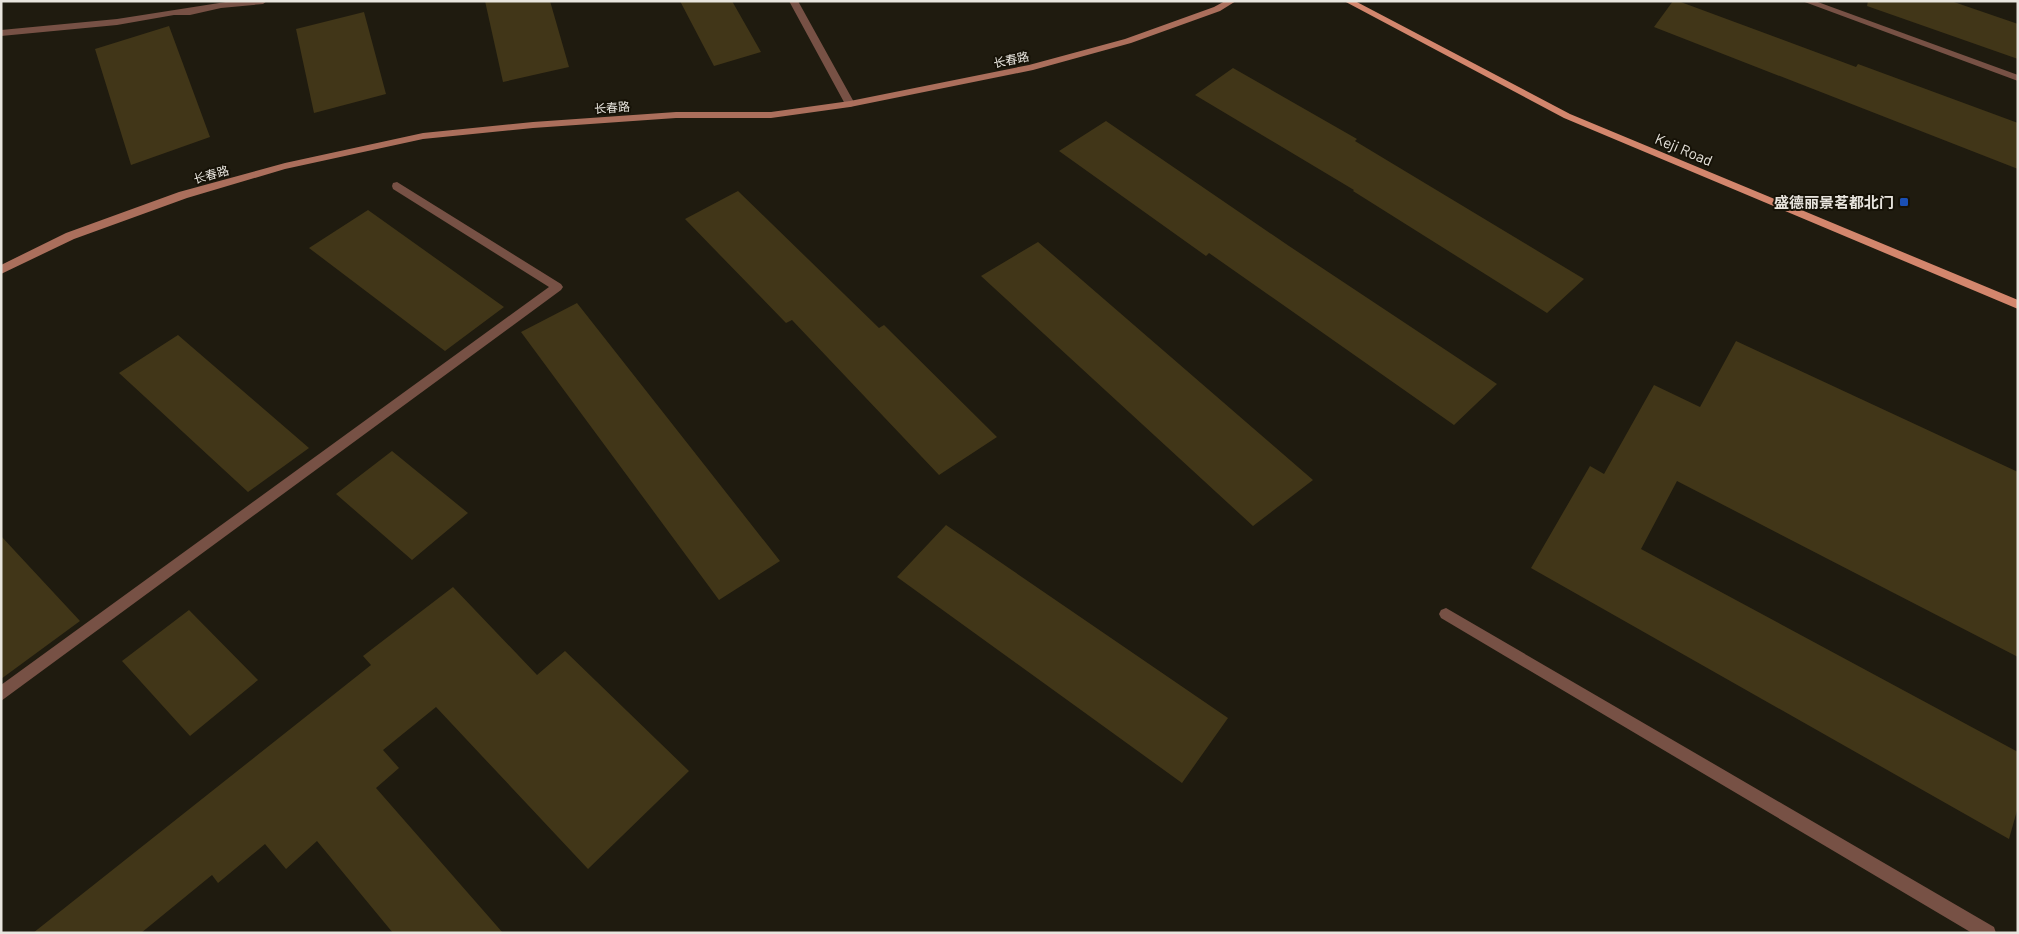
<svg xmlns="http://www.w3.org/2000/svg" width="2019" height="934" font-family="Barlow,'Noto Sans SC',sans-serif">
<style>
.building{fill:#413618}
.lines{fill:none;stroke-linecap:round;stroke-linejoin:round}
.lane{fill:#775145;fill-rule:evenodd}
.street{fill:#775145;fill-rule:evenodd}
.secondary{fill:#ab6f5c;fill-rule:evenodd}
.primary{fill:#d3866d;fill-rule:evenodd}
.transit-dot{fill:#1a4fb4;stroke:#161207;stroke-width:2}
.labels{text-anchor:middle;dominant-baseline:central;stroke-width:4;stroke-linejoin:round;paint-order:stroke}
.far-street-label{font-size:12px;fill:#e8e5de;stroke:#161207}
.street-label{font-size:15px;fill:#e8e5de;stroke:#161207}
.poi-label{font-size:15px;font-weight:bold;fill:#e8e5de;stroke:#161207;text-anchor:end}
</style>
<rect width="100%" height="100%" fill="#1f1b0f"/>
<path class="building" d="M485,1H550L569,67L503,82Z
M680,1H732L761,52L714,66Z
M1673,1H1678L1856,67L1858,64L2018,123V169L1654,27Z
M1868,1H1951L2018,24V59L1867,6Z
M364,12L386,94L314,113L296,29Z
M169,26L210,137L131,165L95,49Z
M1233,68L1357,139L1355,141L1584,279L1547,313L1353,191L1354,190L1195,95Z
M1106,121L1289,246L1497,384L1454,425L1209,253L1206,256L1059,151Z
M738,191L879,328L884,325L997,437L939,475L792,320L786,323L685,219Z
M368,210L504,307L445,351L309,248Z
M1038,242L1313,480L1253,526L981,276Z
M577,303L780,561L719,600L521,332Z
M178,335L309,448L248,492L119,373Z
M1736,341L2018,472V657L1677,481L1641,549L2018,752V807L2009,839L1531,568L1590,466L1604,474L1654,385L1700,407Z
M392,451L468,513L412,560L336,494Z
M946,525L1228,718L1182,783L897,577Z
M1,536L80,621L1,679Z
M453,587L537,675L565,651L689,771L588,869L436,707L383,750L399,768L376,788L503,933H393L317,841L286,869L265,844L218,883L212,875L141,933H33L371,665L363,656Z
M189,610L258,680L190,736L122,661Z"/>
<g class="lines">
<path class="lane" d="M1802,1H1815L2018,75V81Z"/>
<path class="street" d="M232,1H267L263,4L221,8L190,15H174L117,25L1,36V30L117,19Z
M789,1H798L855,104L853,106L850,107L845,104Z
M397,182L561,284L563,287L561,290L1,701V685L549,287L393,189L392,186L393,183Z
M1446,608L1994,927L1996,933H1972L1441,618L1439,614L1441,610Z"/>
<path class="secondary" d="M1225,1H1236L1220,11L1131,43L1033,70L850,107L771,118H676L533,128L423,139L285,169L187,198L74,239L1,274V265L66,233L179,192L285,163L423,133L533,122L676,112H771L850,101L1029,65L1125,39L1214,7Z"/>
<path class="primary" d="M1344,1H1355L1570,114L2018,300V309L1564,118Z"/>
</g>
<rect class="transit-dot" x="1899" y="197" width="10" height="10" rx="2.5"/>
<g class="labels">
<g class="far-street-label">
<text transform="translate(1011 59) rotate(-12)">长春路</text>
<text transform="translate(612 107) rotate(-4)">长春路</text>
<text transform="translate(211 174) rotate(-16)">长春路</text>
</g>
<g class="street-label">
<text transform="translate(1684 149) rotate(23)">Keji Road</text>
</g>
<g class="poi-label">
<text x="1894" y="202">盛德丽景茗都北门</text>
</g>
</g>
<rect width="2019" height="934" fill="none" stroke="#e8e5de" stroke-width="5"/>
</svg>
